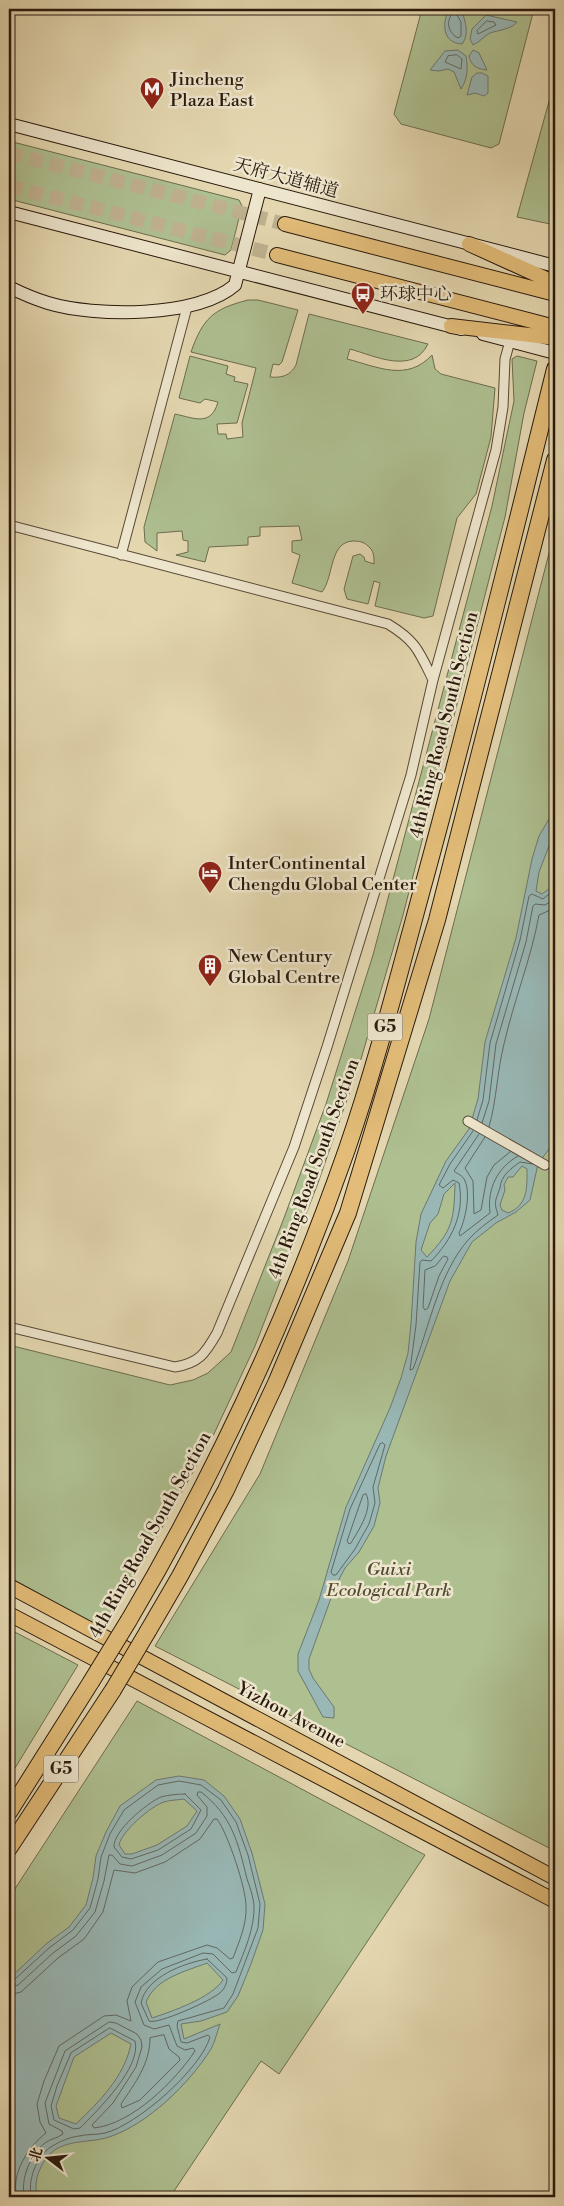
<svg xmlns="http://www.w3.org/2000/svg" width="564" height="2206" font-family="'Libre Bodoni','Noto Serif SC',serif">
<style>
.green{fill:#aebf90;stroke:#6c6c4e}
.water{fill:#98b7b5;stroke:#6c7872;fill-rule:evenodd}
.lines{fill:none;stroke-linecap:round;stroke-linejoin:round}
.shore{stroke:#616861;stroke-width:1}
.primary-tunnel{stroke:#bfb18f;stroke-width:14;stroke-dasharray:14 7;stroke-linecap:butt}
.street-casing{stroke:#584936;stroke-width:11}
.secondary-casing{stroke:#2a1a0d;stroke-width:14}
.primary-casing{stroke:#2a1a0d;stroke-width:16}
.highway-casing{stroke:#2a1a0d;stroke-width:18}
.street{stroke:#ede5cc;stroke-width:9}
.secondary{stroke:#ede5cc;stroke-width:12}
.primary{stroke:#e2bc78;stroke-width:14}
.highway{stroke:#e2bc78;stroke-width:16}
.highway-bridge-casing{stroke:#2a1a0d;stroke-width:18;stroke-linecap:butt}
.highway-bridge{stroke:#e2bc78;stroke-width:16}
.labels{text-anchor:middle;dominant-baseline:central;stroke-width:5;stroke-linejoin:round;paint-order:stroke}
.shield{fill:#ede5cc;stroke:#645746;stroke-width:1}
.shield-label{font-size:16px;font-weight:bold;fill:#2a1a0d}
.poi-label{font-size:18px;fill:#2a1a0d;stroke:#ede5cc;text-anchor:start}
.street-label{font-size:18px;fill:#2a1a0d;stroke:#ede5cc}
.park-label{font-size:18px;font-style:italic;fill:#524c34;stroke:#ede5cc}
</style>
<rect width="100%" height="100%" fill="#e4d7b0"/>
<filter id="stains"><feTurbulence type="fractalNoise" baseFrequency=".004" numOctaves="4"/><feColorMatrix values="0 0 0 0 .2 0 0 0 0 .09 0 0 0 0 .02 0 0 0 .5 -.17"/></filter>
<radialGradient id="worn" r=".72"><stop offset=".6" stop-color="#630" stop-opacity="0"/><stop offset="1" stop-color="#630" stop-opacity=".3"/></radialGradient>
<path class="green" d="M422,9H534L499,144L491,148L401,124L394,114Z
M555,80V225L517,217Z
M9,141L239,200L242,206L231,250L225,255L9,199Z
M248,300H258L298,310L282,362L279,365L273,364L270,377C282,378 290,376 296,365L309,314L428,344C413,375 375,356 350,349L347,359C378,367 407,382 432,355L435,369L441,374L495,388L491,437L476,494L457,518L433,616L424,618L375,606L380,583L374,581L368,604L347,599L344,589L353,556L360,554L364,557L365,561L374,564C374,556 374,551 368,546C364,542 359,541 353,541C329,542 334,577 322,592L292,583L300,555L292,552V541L302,540L299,526L260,527V536L248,537V545L209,547L205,562L176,555L188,552V541L183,540L182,531L157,533V551L145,542L144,527L175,414C194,418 211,427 218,402L205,399L200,403L179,398L190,356L228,366L226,374L235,377L234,381L248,384L237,423L217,424L218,434H226L227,439L243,437L242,423L256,368L191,352C203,318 213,309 248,300Z
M517,356L537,361L524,413L505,517L403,915L361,1059L318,1183L255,1346L213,1436L105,1630L9,1577V1345L170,1385L193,1380L208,1373L231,1352L284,1218L326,1104L373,955L492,506L514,401L512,359Z
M555,530V1851L155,1646L260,1474L348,1261L429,1019Z
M9,1629L78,1665L9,1778Z
M137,1701L425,1855L279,2074L261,2061L170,2197H9V1898Z"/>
<path class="water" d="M449,9H461C465,20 470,34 462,44C442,43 442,23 449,9Z
M486,15L517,22C512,29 499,30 490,33C484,36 480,42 473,45L470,39L472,29Z
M458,50L466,56C468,68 468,78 461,89L454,72L448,69L439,71L430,70L445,51Z
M473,50L479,53L487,70C477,69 471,66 469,56Z
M477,73H482L488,76V93L484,96L475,93L467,95L472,77Z
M555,809V851L552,845L549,846L539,872L536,891L542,894L549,889L555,880V1145L549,1149L538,1164L530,1200L516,1212L496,1223L472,1242L450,1281L386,1456L378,1488L380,1503L374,1526L359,1552L345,1568L335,1587L309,1659V1669L313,1678L334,1707V1718L323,1717L298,1671V1654L319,1600L346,1507L390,1408L401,1378L408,1353L411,1324L416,1242L421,1214L446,1161L469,1129L478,1099L485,1042L516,938L532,859L539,836ZM522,1166L527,1169C527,1188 528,1205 508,1213L502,1210L500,1205L505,1190L504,1185L508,1177H513ZM455,1183C454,1220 453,1230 427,1257L421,1250L430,1223L438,1214L444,1194Z
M179,1776L204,1780L224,1796L240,1819L252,1853L265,1904L263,1930L251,1964L238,1996L227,2012L201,2021L181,2024L184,2039L220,2024C217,2032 215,2042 211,2049C189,2084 148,2124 109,2137C92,2143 66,2139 51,2153C40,2164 32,2183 38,2197H9V1979L46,1944L69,1927L86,1905L93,1878L96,1856L106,1832L120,1806L156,1780ZM184,1799L197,1811L187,1826L157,1845L132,1854H125L119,1845C121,1832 151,1806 164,1802C170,1800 178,1800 184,1799ZM207,1963L223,1980C211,1998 173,2011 152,2018L146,2002C156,1978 184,1972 207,1963ZM111,2033L131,2044C124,2077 100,2101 76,2124L59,2118L56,2106L74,2057Z"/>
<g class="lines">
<path class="shore" d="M455,11L461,22V36L458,38C447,32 445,19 455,11Z
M487,21L494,22L496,25L478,34L477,31Z
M457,55L462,59L461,69L445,62L448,56Z
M477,1120L483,1100L490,1043L520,940L529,896L532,894L543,899L555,889
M482,1123L489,1101L496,1044L526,942L533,906L535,904L545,905L555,899
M489,1127C497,1098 497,1072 504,1044C514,1000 531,959 539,915L555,908
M473,1131L450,1164L439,1185L443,1188L453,1180L459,1183C465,1213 452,1240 431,1261L422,1260L420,1262L416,1325L410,1370L413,1369C429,1328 439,1272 469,1239C477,1230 488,1222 498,1215C496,1208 494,1204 497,1196C498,1193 499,1191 500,1188C501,1176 510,1169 520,1162L533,1164
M479,1134L454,1171C457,1174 463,1175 465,1181C471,1194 465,1221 459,1233L460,1236L490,1213C487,1189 497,1168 518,1156
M485,1137L465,1168L473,1181L474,1214L481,1210L487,1177L494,1165L510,1152
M444,1256L447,1257L448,1259L439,1276L428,1308L425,1310L423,1307L425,1270L435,1266Z
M383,1443L385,1445L373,1487L375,1503L369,1524L355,1549L336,1575H333L331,1572L350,1509L380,1444Z
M366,1494C374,1508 358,1531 351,1543L349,1544L347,1541L363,1495Z
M185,1794L201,1810L191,1829L158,1850L131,1859L122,1857L114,1847C113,1831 147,1803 161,1797C168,1795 178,1794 185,1794Z
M207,1959L227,1978C227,1983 225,1988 221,1992C213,2000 157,2025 149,2021L141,2003C146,1977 184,1963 207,1959Z
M9,1982L14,1980L49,1948L73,1930L90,1908L98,1879L101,1857L110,1834L124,1810L158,1785L179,1781L201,1785L221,1800L236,1822L248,1855L260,1904L258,1928L233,1994L224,2008L178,2021L177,2026L181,2042L187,2043L208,2035L210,2037C201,2069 137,2125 105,2133C97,2135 87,2134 79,2136C70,2137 58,2142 51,2147C37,2155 26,2183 32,2197
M9,1988L18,1985L53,1953L76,1936L95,1912L104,1881L109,1855H112L120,1864L132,1866L162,1855L196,1833L207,1816V1807L197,1795L198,1792H201C232,1816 238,1842 247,1879C250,1887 253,1896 254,1905C255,1928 244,1952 236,1972L232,1973L213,1954L203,1953L162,1969L141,1987L135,2002L144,2025L154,2029L169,2025L177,2046L185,2050L193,2048L195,2051C175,2081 132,2124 94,2128L92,2125L113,2103L136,2067L142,2047L141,2040L137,2034L116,2023L109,2022L65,2051L45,2103L49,2124L62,2131L63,2134C58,2138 50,2139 45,2143C31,2153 19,2181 25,2197
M9,1995L21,1992L58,1958L84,1939L103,1912L114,1870L135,1873L165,1862L200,1839L214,1819H217C228,1834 246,1888 246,1906C247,1924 239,1942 233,1958L230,1959L217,1948L207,1945L158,1962L132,1987L127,2001L131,2021L116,2015L104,2016L59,2046L44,2081L37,2104L40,2122L46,2133C29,2146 10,2174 17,2197
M110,2028L135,2041C142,2067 97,2111 80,2128L74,2129L54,2120L51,2106L57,2086L71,2053Z
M164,2035L169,2049L179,2057L180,2060L140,2100L122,2108L121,2104C135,2083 150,2064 150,2038Z"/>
<path class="primary-tunnel" d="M9,153L285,224
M9,186L277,255"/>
<defs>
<path id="street" d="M9,525L388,624C416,641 419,651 433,680
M121,555L187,307
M468,1121L545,1165
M9,1327L175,1367C199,1363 205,1354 217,1333L294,1147L327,1047L411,775L433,680L496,450L503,407L505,359L510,341"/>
<path id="secondary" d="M9,124L555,266
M9,212L461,329
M9,287C21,293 35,299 48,303C94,317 197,318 235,285L260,189
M483,334L555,353"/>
<path id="primary" d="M285,224L555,294
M469,244L555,283
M277,255L555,327
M451,326L555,338
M9,1586L555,1878
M9,1614L555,1901"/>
<path id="highway" d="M129,1620C217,1471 290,1312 347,1149C377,1062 399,974 423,886C470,715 512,542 555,369
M148,1631L180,1576L226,1490L276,1383L348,1213L437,920L555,460
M9,1812L91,1682
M9,1848L113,1690"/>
</defs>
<use href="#street" class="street-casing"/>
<use href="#secondary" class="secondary-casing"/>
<use href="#primary" class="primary-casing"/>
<use href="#highway" class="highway-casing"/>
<use href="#street" class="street"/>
<use href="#secondary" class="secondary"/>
<use href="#primary" class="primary"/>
<use href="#highway" class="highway"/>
<defs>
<path id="highway-bridge" d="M91,1682L129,1620
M113,1690L148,1631"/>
</defs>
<use href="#highway-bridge" class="highway-bridge-casing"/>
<use href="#highway-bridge" class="highway-bridge"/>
</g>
<defs>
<symbol id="metro-pin" viewBox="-11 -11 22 30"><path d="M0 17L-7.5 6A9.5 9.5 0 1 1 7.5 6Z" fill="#8f2418" stroke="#ede5cc"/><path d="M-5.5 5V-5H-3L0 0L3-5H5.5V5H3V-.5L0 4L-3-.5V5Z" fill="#fff"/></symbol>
<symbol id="bus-pin" viewBox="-11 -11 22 30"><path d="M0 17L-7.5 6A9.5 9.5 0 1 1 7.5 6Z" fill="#8f2418" stroke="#ede5cc"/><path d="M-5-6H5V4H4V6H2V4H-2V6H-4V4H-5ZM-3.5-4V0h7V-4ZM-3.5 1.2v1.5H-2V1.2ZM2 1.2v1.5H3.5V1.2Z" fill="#fff"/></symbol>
<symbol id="hotel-pin" viewBox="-11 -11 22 30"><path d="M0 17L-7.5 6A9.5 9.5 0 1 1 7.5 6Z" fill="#8f2418" stroke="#ede5cc"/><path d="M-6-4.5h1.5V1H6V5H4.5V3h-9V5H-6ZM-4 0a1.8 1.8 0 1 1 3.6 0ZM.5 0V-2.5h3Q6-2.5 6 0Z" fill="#fff"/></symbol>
<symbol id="building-pin" viewBox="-11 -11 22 30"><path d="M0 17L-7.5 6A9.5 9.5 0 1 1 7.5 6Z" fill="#8f2418" stroke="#ede5cc"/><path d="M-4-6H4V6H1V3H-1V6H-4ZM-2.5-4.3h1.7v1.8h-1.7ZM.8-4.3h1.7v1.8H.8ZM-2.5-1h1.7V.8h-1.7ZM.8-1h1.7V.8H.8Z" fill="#fff"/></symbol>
</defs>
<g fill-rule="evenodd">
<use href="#metro-pin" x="138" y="75" width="28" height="38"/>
<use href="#bus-pin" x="349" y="280" width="28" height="38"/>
<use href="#hotel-pin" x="196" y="859" width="28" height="38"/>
<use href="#building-pin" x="196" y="952" width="28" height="38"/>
</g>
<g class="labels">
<g class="shield">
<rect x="367.5" y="1013.5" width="35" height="27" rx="4"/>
<rect x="43.5" y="1755.5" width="35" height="27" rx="4"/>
</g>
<g class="shield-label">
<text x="385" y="1027">G5</text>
<text x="61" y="1769">G5</text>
</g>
<g class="poi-label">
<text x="170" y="79">Jincheng<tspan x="170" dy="21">Plaza East</tspan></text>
<text x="380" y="294">环球中心</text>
<text x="228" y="863">InterContinental<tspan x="228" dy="21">Chengdu Global Center</tspan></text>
<text x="228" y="956">New Century<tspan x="228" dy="21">Global Centre</tspan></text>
</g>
<g class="street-label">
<text transform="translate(286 178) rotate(15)">天府大道辅道</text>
<text transform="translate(444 725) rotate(-76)">4th Ring Road South Section</text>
<text transform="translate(314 1169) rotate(-70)">4th Ring Road South Section</text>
<text transform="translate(150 1535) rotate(-61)">4th Ring Road South Section</text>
<text transform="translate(291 1715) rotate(28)">Yizhou Avenue</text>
</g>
<g class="park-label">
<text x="389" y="1569">Guixi<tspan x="389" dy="21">Ecological Park</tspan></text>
</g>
</g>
<rect width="564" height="2206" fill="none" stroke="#e4d7b0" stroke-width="30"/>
<rect x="10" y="10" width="544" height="2186" fill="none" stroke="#2a1a0d" stroke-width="2.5"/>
<rect x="15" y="15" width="534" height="2176" fill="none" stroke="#2a1a0d"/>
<g transform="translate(48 2158) rotate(286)" stroke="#ede5cc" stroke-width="4" paint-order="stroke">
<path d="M0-4L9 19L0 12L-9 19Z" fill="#2a1a0d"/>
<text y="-8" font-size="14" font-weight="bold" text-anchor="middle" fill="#2a1a0d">北</text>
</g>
<rect width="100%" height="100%" filter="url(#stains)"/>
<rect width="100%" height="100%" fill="url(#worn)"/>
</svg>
